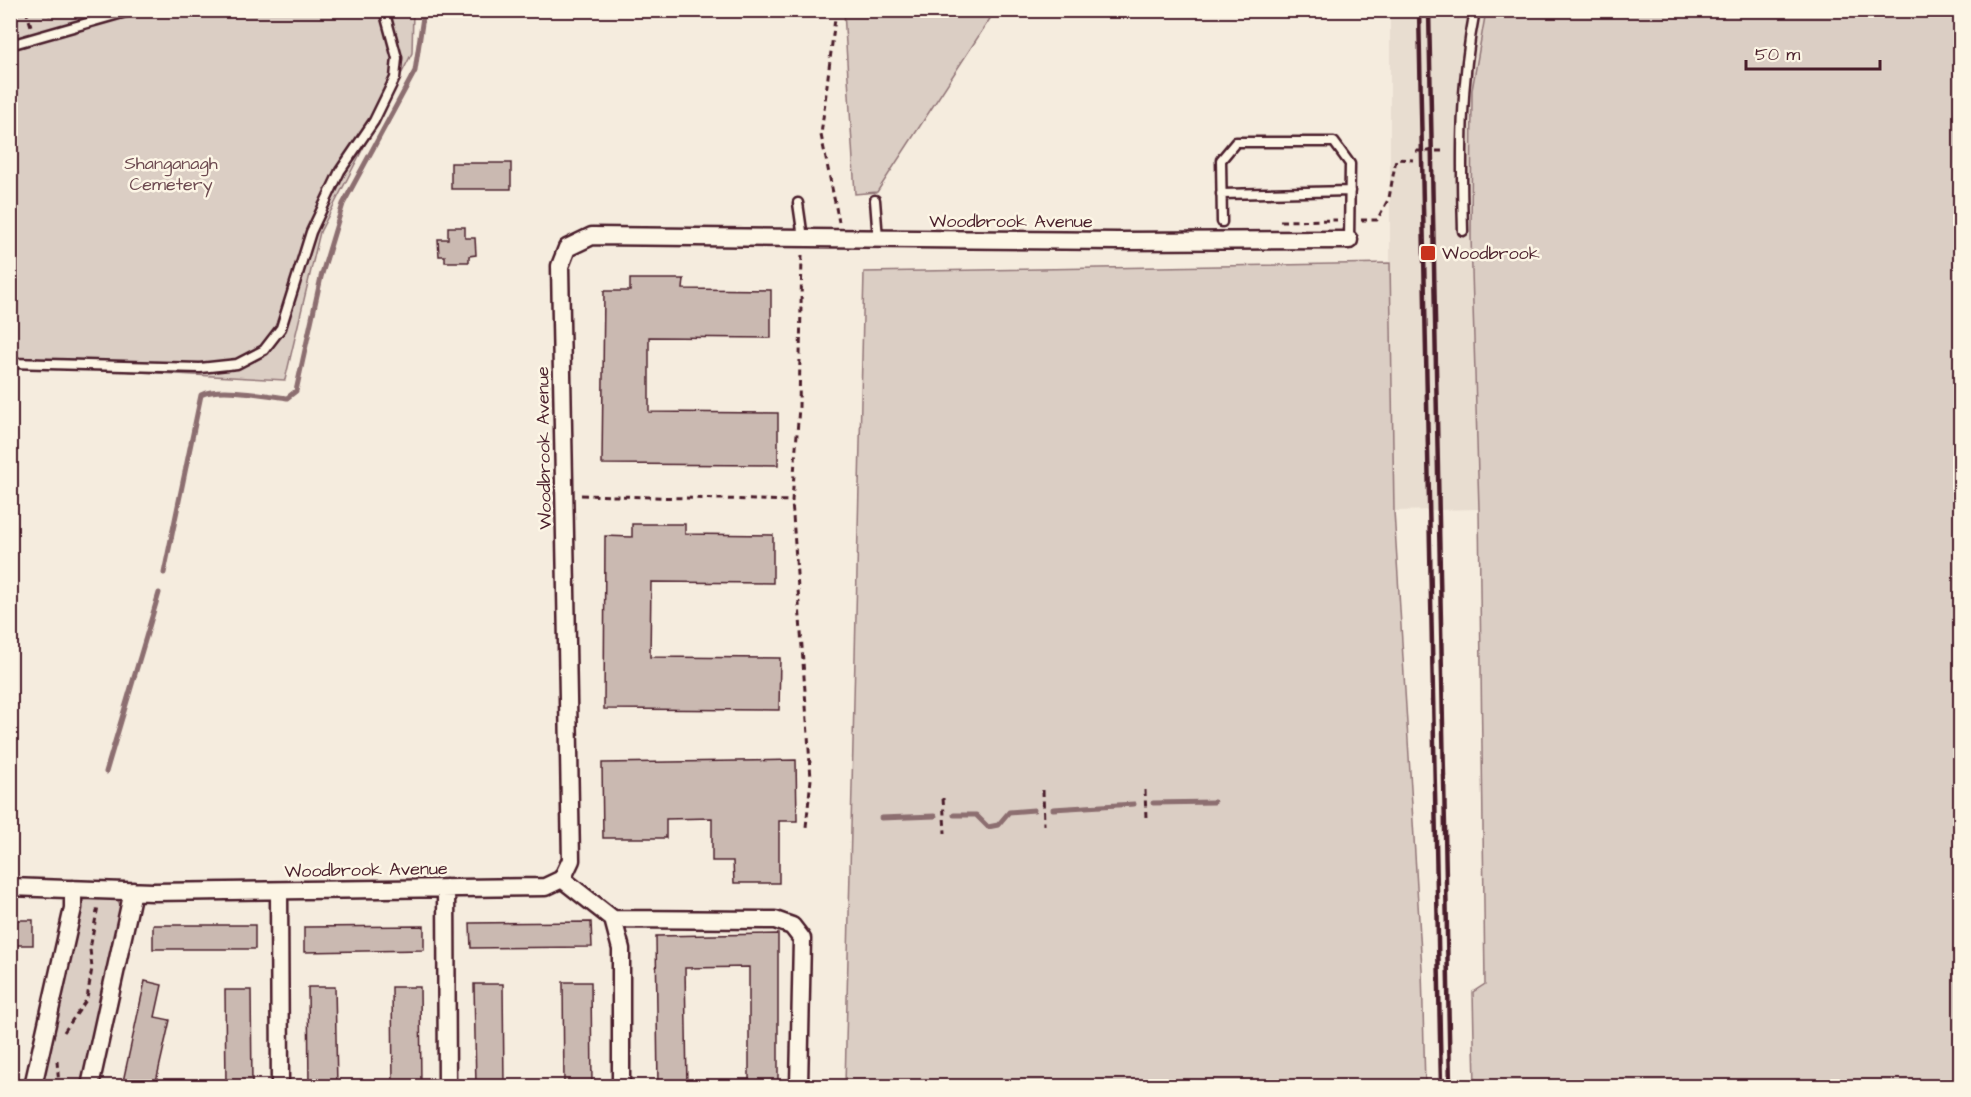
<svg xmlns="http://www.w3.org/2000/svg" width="1971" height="1097" font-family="'Architects Daughter',sans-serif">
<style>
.built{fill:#e8ddd0}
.green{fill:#dbcec4;stroke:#927678;stroke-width:1.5}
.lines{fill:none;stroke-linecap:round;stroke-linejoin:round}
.stream{stroke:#8c6e70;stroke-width:5}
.building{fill:#cab9b1;stroke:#4a1f2b;stroke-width:1.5}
.service-casing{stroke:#4a1f2b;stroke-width:13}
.minor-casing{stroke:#4a1f2b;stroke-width:21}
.path{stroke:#4a1f2b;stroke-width:3;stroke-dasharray:6 4.5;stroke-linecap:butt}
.service{stroke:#fcf5e5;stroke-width:8}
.minor{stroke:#fcf5e5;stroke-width:16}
.rail{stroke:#4a1f2b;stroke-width:4.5}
.path-bridge{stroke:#4a1f2b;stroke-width:3;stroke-dasharray:6 4.5;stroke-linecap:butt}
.poi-dot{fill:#c8321e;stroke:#fcf5e5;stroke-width:2}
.labels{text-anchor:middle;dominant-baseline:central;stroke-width:5;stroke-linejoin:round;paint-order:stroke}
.park-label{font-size:18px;fill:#6e4b51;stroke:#fcf5e5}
.street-label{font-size:18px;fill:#4a1f2b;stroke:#fcf5e5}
.poi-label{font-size:18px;fill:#4a1f2b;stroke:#fcf5e5;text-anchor:start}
</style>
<rect width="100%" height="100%" fill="#f5ecde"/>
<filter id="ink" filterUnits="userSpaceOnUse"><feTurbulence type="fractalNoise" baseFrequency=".0167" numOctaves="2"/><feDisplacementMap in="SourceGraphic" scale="12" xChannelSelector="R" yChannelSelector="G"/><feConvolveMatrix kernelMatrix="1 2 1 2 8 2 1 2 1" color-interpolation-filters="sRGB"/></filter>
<g filter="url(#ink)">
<path class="built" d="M1390,11H1486L1472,90L1471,258L1479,509L1394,511L1390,263Z"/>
<path class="green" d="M10,11H413L412,53L320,232L285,380L11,365Z
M844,11H995L877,192L855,194Z
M1486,11H1960V1086H1475L1473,992L1485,984L1479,509L1471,237L1472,90Z
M1390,263L1394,511L1422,969L1425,1086H845L864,272Z
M85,895L118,900L123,913L83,1086H40L78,902Z"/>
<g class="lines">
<path class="stream" d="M164,573L201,395C219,386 266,395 287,398L296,391L321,277L343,204L415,71L424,10
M106,772L159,593
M1153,803L1214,802
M1053,809L1134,804
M954,815H976L988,827L998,825L1009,812L1034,810
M881,818L935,816"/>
</g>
<path class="building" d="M451,163H511V189H451Z
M448,227H465V238H475L476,255L469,256V262H445V256H439L438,239H448Z
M630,279H684L683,289L771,290V338L649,337V412L778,413V465L602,464L604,291H630Z
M632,524H685V534L773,535V583L651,582L650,657L780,658L779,710L604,709L605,536L632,537Z
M796,760L797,821H779V883H734L733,861H712V818L666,819V838H603L602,763Z
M10,920H33V945H10Z
M591,922L592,947L471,948L470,923Z
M153,925H255V949H153Z
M424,926V950L304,952V927Z
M778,934V1086H749V967L685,968L687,1086H658L656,936Z
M145,981L162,985L155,1017L170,1020L155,1086H122Z
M563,982H591L592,1086H564Z
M474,984H503L504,1086H476Z
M308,987H335L337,1086H309Z
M392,987H420L421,1086H393Z
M225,990H251L252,1086H226Z"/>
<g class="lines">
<defs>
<path id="service" d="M10,45L133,10
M1221,194L1350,191
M875,200L878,239
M798,203L803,238
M1222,222L1221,160L1236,142H1334L1350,164L1349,240
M1463,231C1461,156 1460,85 1475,10
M10,363L200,368L237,364L264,350L281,328L311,232L340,171L374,121L395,78L397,58L384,10"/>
<path id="minor" d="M562,879L613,919L621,949V1086
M10,887L153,892L545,887L562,879L571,860L560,266L567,248L592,236L1118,241L1349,240
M446,888L447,1086
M279,891L280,1086
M613,919L775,920L792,926L802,939L799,1086
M33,1086L73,908V889
M90,1086L133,891"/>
</defs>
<use href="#service" class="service-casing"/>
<use href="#minor" class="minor-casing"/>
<path class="path" d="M26,10L31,26
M49,10L51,20
M836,10L821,135L839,222
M1436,151H1444
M1361,220H1377L1389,198L1396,159L1413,160
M1280,221L1337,220
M802,255L799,407L792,501L811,779L806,827
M581,495L792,501
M1043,790L1044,825
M1145,790L1146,819
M943,798L945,833
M64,1032L87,999L92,968L90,949L98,906
M57,1061L59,1086"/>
<use href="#service" class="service"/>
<use href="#minor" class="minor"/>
<path class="rail" d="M1419,10L1441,1086
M1429,10L1450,1086"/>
<path class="path-bridge" d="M1416,151H1436"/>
</g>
</g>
<rect class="poi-dot" x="1420" y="245" width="16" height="16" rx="3"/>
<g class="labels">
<g class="park-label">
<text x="171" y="163">Shanganagh<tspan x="171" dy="21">Cemetery</tspan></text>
</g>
<g class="street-label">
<text x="1011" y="221">Woodbrook Avenue</text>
<text transform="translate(544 448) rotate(-91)">Woodbrook Avenue</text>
<text transform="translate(366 870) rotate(-1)">Woodbrook Avenue</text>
</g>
<g class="poi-label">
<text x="1442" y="253">Woodbrook</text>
</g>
</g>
<rect width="1971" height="1097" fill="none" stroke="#fcf5e5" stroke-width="36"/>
<rect x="18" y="18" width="1935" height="1061" fill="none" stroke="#4a1f2b" stroke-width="2" filter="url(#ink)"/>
<path d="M1746 60v9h134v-9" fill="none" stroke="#4a1f2b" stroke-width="3"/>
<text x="1755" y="60" font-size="18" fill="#4a1f2b" stroke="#fcf5e5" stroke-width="4.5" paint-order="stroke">50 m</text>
</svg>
